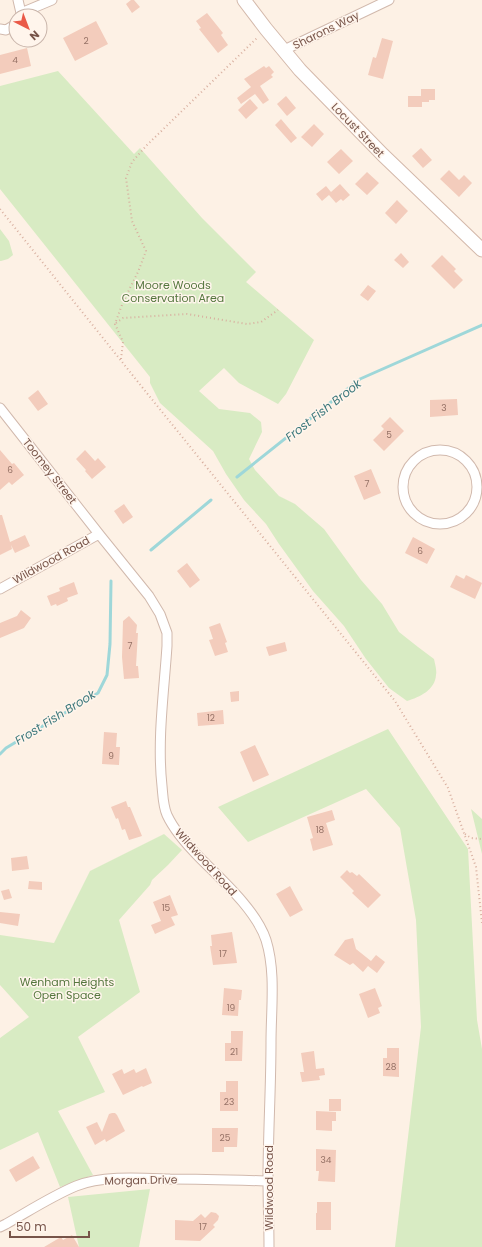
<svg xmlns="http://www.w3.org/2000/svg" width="482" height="1247" font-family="Poppins,sans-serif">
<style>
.green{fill:#d8ebc3}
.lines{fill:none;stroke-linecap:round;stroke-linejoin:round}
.stream{stroke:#9ed7d9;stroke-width:3}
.building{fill:#f3ccbc}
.street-casing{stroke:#d1b9ad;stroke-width:11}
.secondary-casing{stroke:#d4b9ab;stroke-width:15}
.path{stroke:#d8af9f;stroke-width:2;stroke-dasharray:1 3;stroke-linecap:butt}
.street{stroke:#fff;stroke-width:9}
.secondary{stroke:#fff;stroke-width:13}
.labels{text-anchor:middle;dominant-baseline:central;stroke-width:3;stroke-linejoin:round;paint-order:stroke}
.number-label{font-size:9px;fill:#967266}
.street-label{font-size:11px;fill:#775449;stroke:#fff5ec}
.park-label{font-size:11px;fill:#55773e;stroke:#fff5ec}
.water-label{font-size:12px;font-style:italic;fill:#3c787c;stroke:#fff5ec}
</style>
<rect width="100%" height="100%" fill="#fdf1e5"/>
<path class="green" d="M58,71L134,154L140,148L202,218L256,272L246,282L314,340L286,394L278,404L239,383L224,368L199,391L219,409L250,413L261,422L262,432L249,459L255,470L279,496L295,504L324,529L361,580L382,604L399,632L418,647L434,659C435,664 437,670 436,675C435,690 420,697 407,701L389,688L366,659L344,626L313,591L279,544L266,524L244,500L226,474L213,451L160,403L150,383V377L0,189V86Z
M0,229L9,241L13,255L8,259L1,261H0Z
M388,729L468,849L477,1020L482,1049V1247H395L421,1027L416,920L400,828L366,789L248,842L218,807Z
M471,809L482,819V854Z
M164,834L182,850L168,865L152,880L150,885L119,920L140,992L78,1037L105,1092L58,1111L93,1175L60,1187L38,1132L0,1150V1038L29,1017L0,985V935L54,943L90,871Z
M150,1189L139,1247H79L68,1197Z"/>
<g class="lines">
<path class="stream" d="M237,477L360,379L482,325
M151,550L211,500
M0,754L6,748L98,693L107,675L110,644L111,581"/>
</g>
<path class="building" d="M131,0H134L140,7L132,13L126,4Z
M207,13L223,33L221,35L228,45L218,53L199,29L201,28L196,21Z
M96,21L108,44L75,61L63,38Z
M382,38L393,41L383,79L368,75L373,57L376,58Z
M27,48L31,66L0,74V55Z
M264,66L266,68L269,66L274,72L271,75L273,77L260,86L269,100L263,104L255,94L241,104L237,98L251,87L244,79Z
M421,89H435V100H429V102H422V107H408V96H421Z
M286,96L296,108L287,116L277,104Z
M250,99L258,108L246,119L238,110Z
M281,119L297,138L291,143L275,125Z
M314,124L324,134L312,147L301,137Z
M421,148L432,160L423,168L412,156Z
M341,149L353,161L339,174L327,162Z
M449,170L459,180L464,175L472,183L459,197L440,179Z
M367,172L379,183L367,195L355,184Z
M340,184L350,195L343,201L341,199L336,203L329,195L322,201L316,194L326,186L331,192Z
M397,200L408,211L396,224L385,213Z
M401,253L409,262L403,268L394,260Z
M442,255L456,269L454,271L463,280L454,289L431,266Z
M368,285L376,291L368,301L360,295Z
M38,390L48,404L38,411L28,398Z
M457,399L458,415L430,417V400Z
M390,417L404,431L384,451L373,440L384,429L381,426Z
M0,450L12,464L14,463L24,475L12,485L9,482L0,490Z
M85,450L95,461L98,458L106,467L92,479L85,471L86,470L76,459Z
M371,469L381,493L364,500L354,476Z
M124,504L133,517L123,524L114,511Z
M0,515H2L10,542L25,535L30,546L15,553L11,545L12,549L0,555Z
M413,537L435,549L427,564L405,553Z
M187,563L200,580L190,588L177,571Z
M456,575L464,579L466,575L482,583L475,599L450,587Z
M74,582L78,594L67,598L68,601L57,606L56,604L51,606L47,596L60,591L59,588Z
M21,610L31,618L24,628L0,638V623L17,616Z
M129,616L137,625L136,633H138L136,666H138L139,678L124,679L122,657L123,621Z
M220,623L227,642L225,643L228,652L215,656L209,640L213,639L209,627Z
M285,642L287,651L269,656L266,647Z
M239,691V701L231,702L230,692Z
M223,710L224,724L198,726L197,713Z
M104,732L117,733L116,747H120L119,765L102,764Z
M255,745L269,775L253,782L240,752Z
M126,801L128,807H130L142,836L129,840L125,829L122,830L118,818L116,819L111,807Z
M332,810L335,820L326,823L333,845L313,851L310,839L313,838L307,817Z
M27,856L29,869L12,871L11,858Z
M347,870L350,873L352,872L357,876L359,874L381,895L368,908L352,893L354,891L340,877Z
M29,881L42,882V890L28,889Z
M290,886L303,910L290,917L276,894Z
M9,889L12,898L4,900L1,891Z
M170,895L178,915L171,917L175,925L155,934L151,925L161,921L153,902Z
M0,912L20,914L18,926L0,923Z
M232,932L237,963L213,965L210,946H212L211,935Z
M353,938L356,949L371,961L376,955L385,962L377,973L368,966L363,972L353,963L350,965L334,955L345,940Z
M224,988L242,990L241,1000H239L238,1016L222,1015Z
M375,988L382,1006L378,1008L380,1013L368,1018L359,994Z
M231,1031H243L242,1061H225V1043H231Z
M387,1048H399V1077L383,1076V1058H387Z
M314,1051L316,1069L324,1068L325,1075L319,1076L320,1080L302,1082L300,1072H304L301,1053Z
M146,1068L152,1083L143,1087L142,1086L123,1095L112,1074L122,1069L124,1074L134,1069L136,1073Z
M226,1081H238V1111H220V1092H226Z
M329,1099H341V1111H329Z
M316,1111L336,1112V1121H332V1131L316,1130Z
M112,1113H115L117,1115L125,1131L106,1142L105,1139L95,1145L86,1127L97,1122L102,1132L109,1114Z
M212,1128H238L237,1147H224V1152H212Z
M316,1149L336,1150L335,1182L318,1181L319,1171H316Z
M33,1156L40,1168L16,1182L9,1170Z
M317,1202H331V1230H316V1213H317Z
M211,1212L216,1213L219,1216L218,1220L213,1225L215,1227L200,1241L175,1240V1220L193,1221L201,1214L205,1218Z
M72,1235L79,1247H44L61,1237L63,1240Z"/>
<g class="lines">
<defs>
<path id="street" d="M18,0L21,13L20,16
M21,13L52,0
M0,29L6,30L16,24
M284,50L389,0
M0,408L99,534
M403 487a37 37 0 1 1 74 0a37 37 0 1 1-74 0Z
M0,589L99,534L149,596L160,614L167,633V646C164,692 157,740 162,786C163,796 163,806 167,815C174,830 188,846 200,858C222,880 256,910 266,940C276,972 271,1009 271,1042C271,1088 268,1134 268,1180C268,1202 269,1225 269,1247
M0,1227L6,1224C29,1211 52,1196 76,1186C102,1175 142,1178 170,1179C203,1179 235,1180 268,1181"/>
<path id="secondary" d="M244,0L266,29L300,70L383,155L482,250"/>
</defs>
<use href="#street" class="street-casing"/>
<use href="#secondary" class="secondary-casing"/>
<path class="path" d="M0,209L146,392L395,701L448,788L476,867L482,923
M116,323L123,318L187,314L247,324L261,322L278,310
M121,359L123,342L115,324L123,302L138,272L146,251L132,221L126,178L132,162L147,145L258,37
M465,834L471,838L482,839"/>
<use href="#street" class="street"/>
<use href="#secondary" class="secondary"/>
</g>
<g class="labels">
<g class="number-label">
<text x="86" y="41">2</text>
<text x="15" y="60">4</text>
<text x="444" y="408">3</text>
<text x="389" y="435">5</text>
<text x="10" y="470">6</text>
<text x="367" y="484">7</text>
<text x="420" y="551">6</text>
<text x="130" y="646">7</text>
<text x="211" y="718">12</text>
<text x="111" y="756">9</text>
<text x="320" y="830">18</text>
<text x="166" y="908">15</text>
<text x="223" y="954">17</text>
<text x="231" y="1008">19</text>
<text x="234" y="1052">21</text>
<text x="391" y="1067">28</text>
<text x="229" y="1102">23</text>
<text x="225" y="1138">25</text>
<text x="326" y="1160">34</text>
<text x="203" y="1227">17</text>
</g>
<g class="street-label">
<text transform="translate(326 30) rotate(-26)">Sharons Way</text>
<text transform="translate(358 130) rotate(46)">Locust Street</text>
<text transform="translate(50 471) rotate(52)">Toomey Street</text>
<text transform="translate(51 560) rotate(-29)">Wildwood Road</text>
<text transform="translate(206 862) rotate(48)">Wildwood Road</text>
<text transform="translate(141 1180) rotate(-1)">Morgan Drive</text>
<text transform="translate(269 1188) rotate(-90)">Wildwood Road</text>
</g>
<g class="park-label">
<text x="173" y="285">Moore Woods<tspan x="173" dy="13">Conservation Area</tspan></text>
<text x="67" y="982">Wenham Heights<tspan x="67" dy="13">Open Space</tspan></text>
</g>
<g class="water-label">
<text transform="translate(323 410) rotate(-38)">Frost Fish Brook</text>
<text transform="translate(55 717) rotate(-32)">Frost Fish Brook</text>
</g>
</g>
<g transform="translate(28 28) rotate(138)"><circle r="19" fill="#fff5ec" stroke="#c9b5ab"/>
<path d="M0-3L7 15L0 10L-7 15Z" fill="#ea5947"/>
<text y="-6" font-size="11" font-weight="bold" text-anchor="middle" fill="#775449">N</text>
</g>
<path d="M10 1231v6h79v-6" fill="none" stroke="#775449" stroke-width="2"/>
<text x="16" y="1231" font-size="12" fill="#775449" stroke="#fff5ec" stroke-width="3" paint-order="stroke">50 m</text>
</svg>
